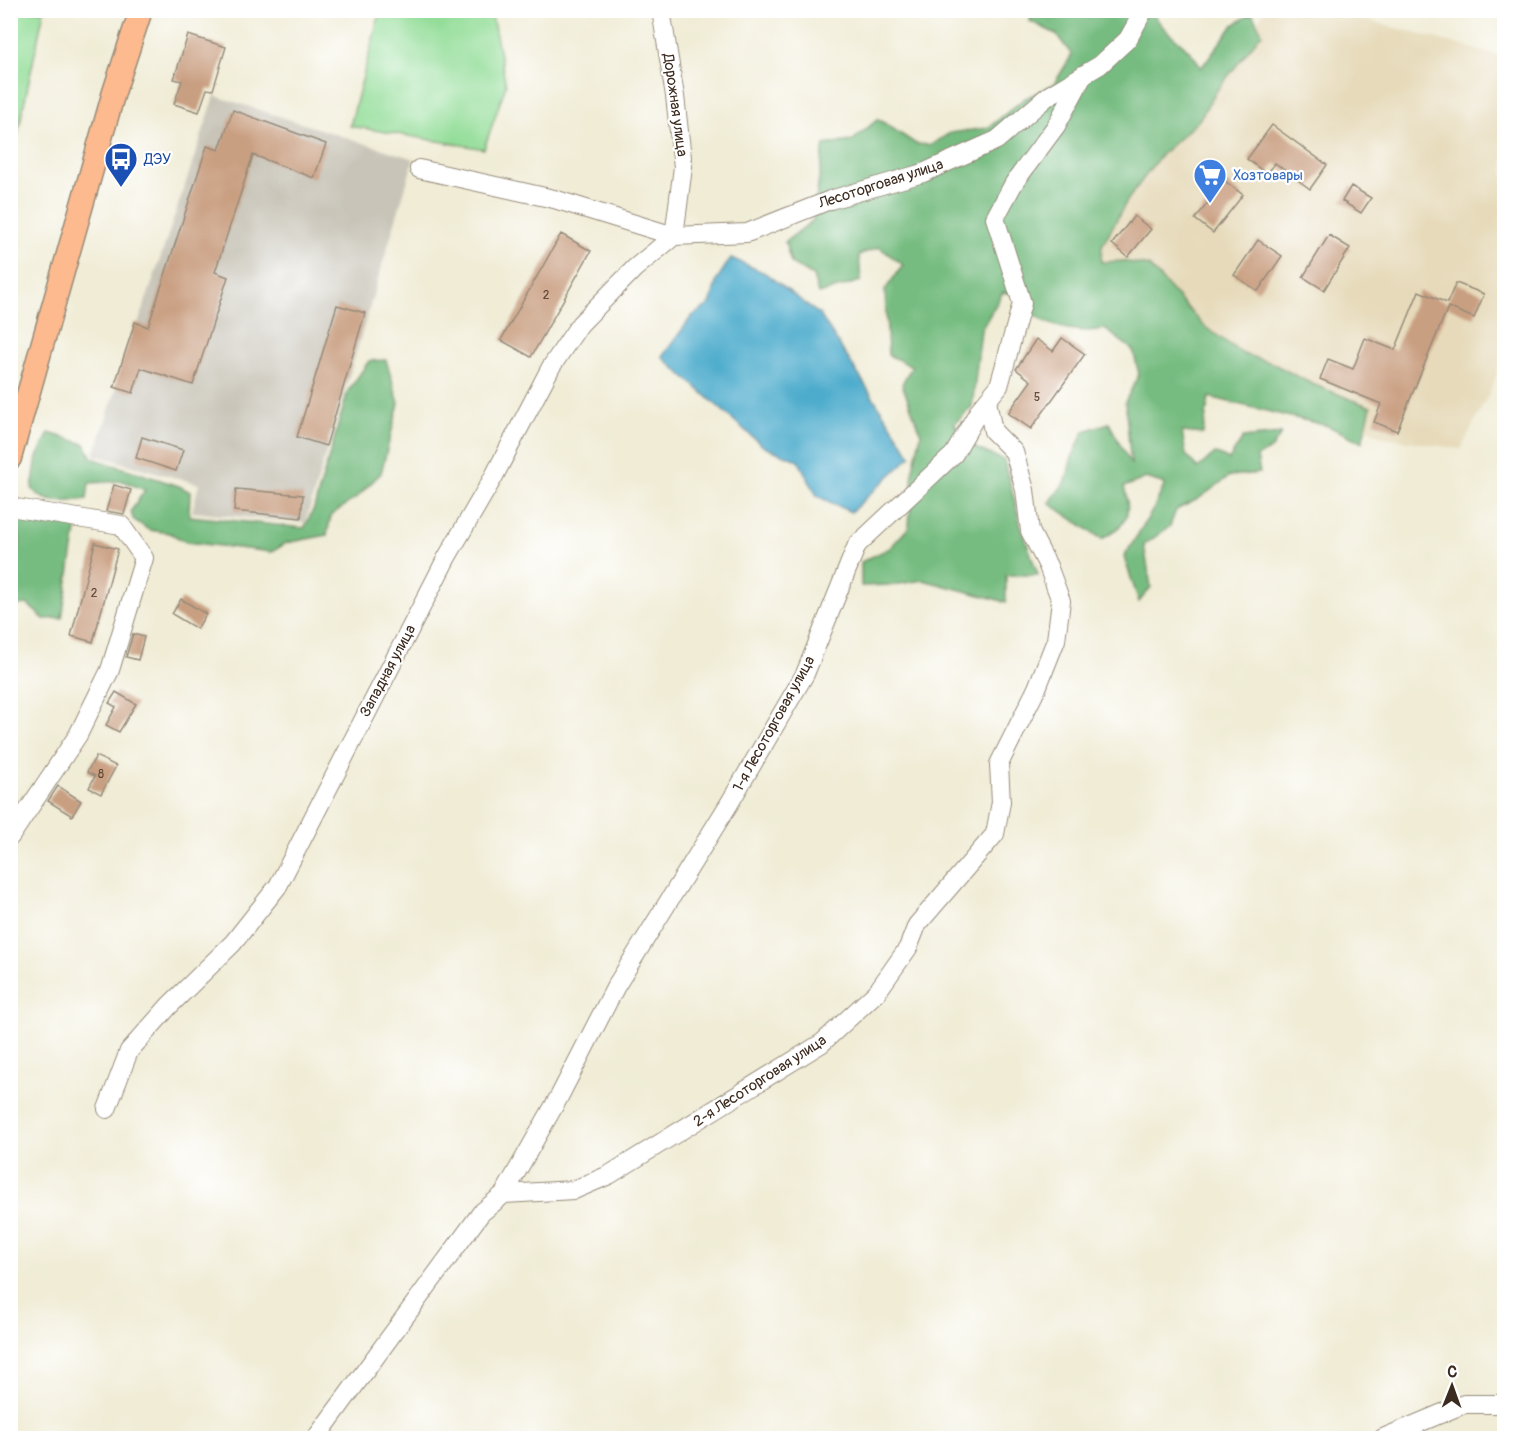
<svg xmlns="http://www.w3.org/2000/svg" width="1515" height="1449" font-family="Pangolin,sans-serif">
<style>
.built{fill:#e6daba}
.industrial{fill:#c8c4b8}
.green{fill:#93dd98;stroke:#67845b;stroke-width:1.5}
.forest{fill:#76bc80;stroke:#58734f;stroke-width:1.5}
.water{fill:#4daccc;stroke:#446b75;stroke-width:1.5}
.building{fill:#c99f81}
.lines{fill:none;stroke-linecap:round;stroke-linejoin:round}
.minor-casing{stroke:#968b7a;stroke-width:20}
.major-casing{stroke:#968b7a;stroke-width:25}
.minor{stroke:#fff;stroke-width:18}
.major{stroke:#fcba8e;stroke-width:22}
.labels{text-anchor:middle;dominant-baseline:central;stroke-width:4.5;stroke-linejoin:round;paint-order:stroke}
.number-label{font-size:12px;fill:#5e4737}
.street-label{font-size:15px;fill:#3b2a1e;stroke:#fff}
.transit-label{font-size:15px;fill:#164399;stroke:#fff;text-anchor:start}
.shop-label{font-size:15px;fill:#366cbe;stroke:#fff;text-anchor:start}
</style>
<rect width="100%" height="100%" fill="#fff"/>
<filter id="ink" filterUnits="userSpaceOnUse"><feTurbulence type="fractalNoise" baseFrequency=".0167" numOctaves="2"/><feDisplacementMap in="SourceGraphic" scale="12" xChannelSelector="R" yChannelSelector="G"/><feConvolveMatrix kernelMatrix="1 2 1 2 8 2 1 2 1" color-interpolation-filters="sRGB"/></filter>
<filter id="wash" filterUnits="userSpaceOnUse"><feTurbulence type="fractalNoise" baseFrequency=".008" numOctaves="4" result="noise"/><feDisplacementMap in="SourceGraphic" scale="24" xChannelSelector="R" yChannelSelector="G"/><feGaussianBlur stdDeviation="1.35" result="paint"/><feColorMatrix in="noise" values="0 0 0 0 0 0 0 0 0 0 0 0 0 0 0 0 0 1.4 0 .05"/><feComposite in="paint" operator="in"/></filter>
<g filter="url(#wash)">
<rect width="100%" height="100%" fill="#f0ecd6"/>
<path class="built" d="M1265,11H1333L1504,57V355L1491,389L1461,449L1382,437L1264,372L1089,253Z"/>
<path class="industrial" d="M215,96L414,159L305,523L192,512L199,484L94,455Z"/>
<path class="green" d="M11,10L44,11L11,165L10,11Z
M371,11H491L506,85L484,149L350,126L379,16Z"/>
<path class="forest" d="M1031,11H1152C1163,35 1191,44 1201,68L1233,25L1252,13L1262,33L1215,93L1199,120L1159,157L1127,201L1102,246L1101,262L1123,261L1149,266L1204,326L1243,354L1272,363L1312,384L1371,407L1362,442L1328,426L1209,397L1203,434L1182,432L1186,455L1198,468L1215,453L1229,460L1243,438L1281,434L1272,448L1257,457L1260,473L1230,476L1198,499L1176,510L1170,526L1144,545L1151,587L1139,602L1124,557L1154,508L1165,484L1146,478L1124,487C1132,514 1128,525 1102,539L1049,503L1066,481L1071,460L1084,431L1109,423L1131,465L1125,402L1139,374L1133,350L1105,329C1083,333 1052,330 1034,314C1030,310 1028,302 1026,297L1003,292L981,330L972,407L954,424L977,449L1004,460L1021,526L1038,575H1006V602L923,580L893,585L861,586V562L890,548L909,527L913,469L921,434L902,384L912,366L888,355L885,290L903,265L879,247L859,255L861,281L818,294L813,276L791,263L785,242L813,220L824,145L852,141L878,119L916,144L931,145L950,133L988,128L1024,99L1054,84L1072,55L1056,34L1030,21Z
M386,360L399,403L381,473L356,498L331,515L327,535L286,543L272,552L186,542L170,533L149,530L133,519L131,511L145,490L123,481L89,483L87,499C68,502 44,506 32,488L37,457L49,433L85,444L92,458L179,486L190,492L189,516L304,528L314,508L348,391L369,361Z
M24,513L77,524L62,618L44,619L27,604L11,606V573L20,543L18,523Z"/>
<path class="water" d="M731,258L765,273L820,315L911,456L851,512L817,496L798,460L764,447L662,357L692,316L710,304L717,279Z"/>
<g id="blocks">
<path class="building" d="M188,35L226,47L213,90L207,89L199,112L174,104L182,81L174,79Z
M233,110L326,144L314,178L253,155L215,272L228,277L193,385L141,368L133,393L114,387L135,322L148,327L207,146L219,150Z
M1272,125L1327,165L1310,189L1275,163L1267,174L1247,159Z
M1225,181L1243,195L1213,233L1195,219Z
M1351,186L1371,198L1361,213L1342,201Z
M1134,216L1151,229L1128,257L1112,244Z
M561,234L591,251L531,357L501,340Z
M1329,235L1350,248L1324,290L1303,277Z
M1258,240L1282,256L1258,291L1234,275Z
M1456,283L1484,294L1474,318L1448,307L1397,431L1374,422L1381,404L1320,379L1328,359L1353,369L1365,338L1395,350L1419,291L1447,303Z
M337,305L365,313L326,446L297,437Z
M1062,338L1085,354L1031,429L1008,413L1031,381L1016,369L1036,339L1053,351Z
M142,437L183,450L176,471L136,458Z
M114,485L131,490L124,514L106,511Z
M236,489L303,495L301,518L234,511Z
M95,543L118,549L93,642L71,636Z
M181,599L206,614L197,629L172,614Z
M133,634L144,637L138,660L126,657Z
M116,692L136,704L119,732L106,725L116,707L109,703Z
M96,756L116,766L101,794L89,788L95,776L87,772Z
M58,786L81,801L72,816L48,801Z"/>
</g>
</g>
<g filter="url(#ink)">
<use href="#blocks" fill-opacity="0" stroke="#968b7a" stroke-width="1.5"/>
<g class="lines">
<defs>
<path id="minor" d="M661,10L675,96L683,167L674,236
M419,169L554,199L674,236L747,233L830,200L923,173L997,140L1048,96L1100,65L1128,39L1144,10
M10,507L121,525L144,558L110,670L78,735L10,837
M107,1109L129,1051L169,1006L233,943L278,886L447,557L493,478L551,367L580,324L635,268L674,236
M504,1194L559,1097L616,986L729,804L805,674L857,545L954,454L980,409L999,386L1022,303L995,218L1014,183L1056,126L1084,74
M316,1438L481,1213L504,1194L574,1190L609,1175L822,1043L877,992L908,948L917,925L995,834L1001,802L999,764L1037,688L1056,640L1061,601L1048,566L1030,531L1025,490L1014,452L993,431L987,401
M1383,1438L1464,1404H1504"/>
<path id="major" d="M10,458L114,92L141,10"/>
</defs>
<use href="#minor" class="minor-casing"/>
<use href="#major" class="major-casing"/>
<use href="#minor" class="minor"/>
<use href="#major" class="major"/>
</g>
</g>
<defs>
<symbol id="bus-pin" viewBox="-11 -11 22 30"><path d="M0 17L-7.5 6A9.5 9.5 0 1 1 7.5 6Z" fill="#1a4fb4" stroke="#fff"/><path d="M-5-6H5V4H4V6H2V4H-2V6H-4V4H-5ZM-3.5-4V0h7V-4ZM-3.5 1.2v1.5H-2V1.2ZM2 1.2v1.5H3.5V1.2Z" fill="#fff"/></symbol>
<symbol id="supermarket-pin" viewBox="-11 -11 22 30"><path d="M0 17L-7.5 6A9.5 9.5 0 1 1 7.5 6Z" fill="#3f7fe0" stroke="#fff"/><path d="M-6-5.5h2.5l.6 2H6L4.5 2H-2.5L-4.4-4H-6ZM-1.5 3.2a1.3 1.3 0 1 0 .1 0ZM3 3.2a1.3 1.3 0 1 0 .1 0Z" fill="#fff"/></symbol>
</defs>
<g fill-rule="evenodd">
<use href="#bus-pin" x="102" y="140" width="38" height="52"/>
<use href="#supermarket-pin" x="1191" y="156" width="38" height="52"/>
</g>
<g class="labels">
<g class="number-label">
<text x="546" y="295">2</text>
<text x="1037" y="397">5</text>
<text x="94" y="593">2</text>
<text x="101" y="774">8</text>
</g>
<g class="street-label">
<text transform="translate(675 105) rotate(82)">Дорожная улица</text>
<text transform="translate(881 184) rotate(-18)">Лесоторговая улица</text>
<text transform="translate(388 671) rotate(-62)">Западная улица</text>
<text transform="translate(774 724) rotate(-61)">1-я Лесоторговая улица</text>
<text transform="translate(760 1081) rotate(-33)">2-я Лесоторговая улица</text>
</g>
<g class="transit-label">
<text x="144" y="159">ДЭУ</text>
</g>
<g class="shop-label">
<text x="1233" y="175">Хозтовары</text>
</g>
</g>
<rect width="1515" height="1449" fill="none" stroke="#fff" stroke-width="36"/>
<g transform="translate(1452 1386) rotate(1)" stroke="#ffffff" stroke-width="4.5" paint-order="stroke">
<path d="M0-4.5L10 22L0 15L-10 22Z" fill="#3b2a1e"/>
<text y="-9" font-size="16" font-weight="bold" text-anchor="middle" fill="#3b2a1e">С</text>
</g>
</svg>
